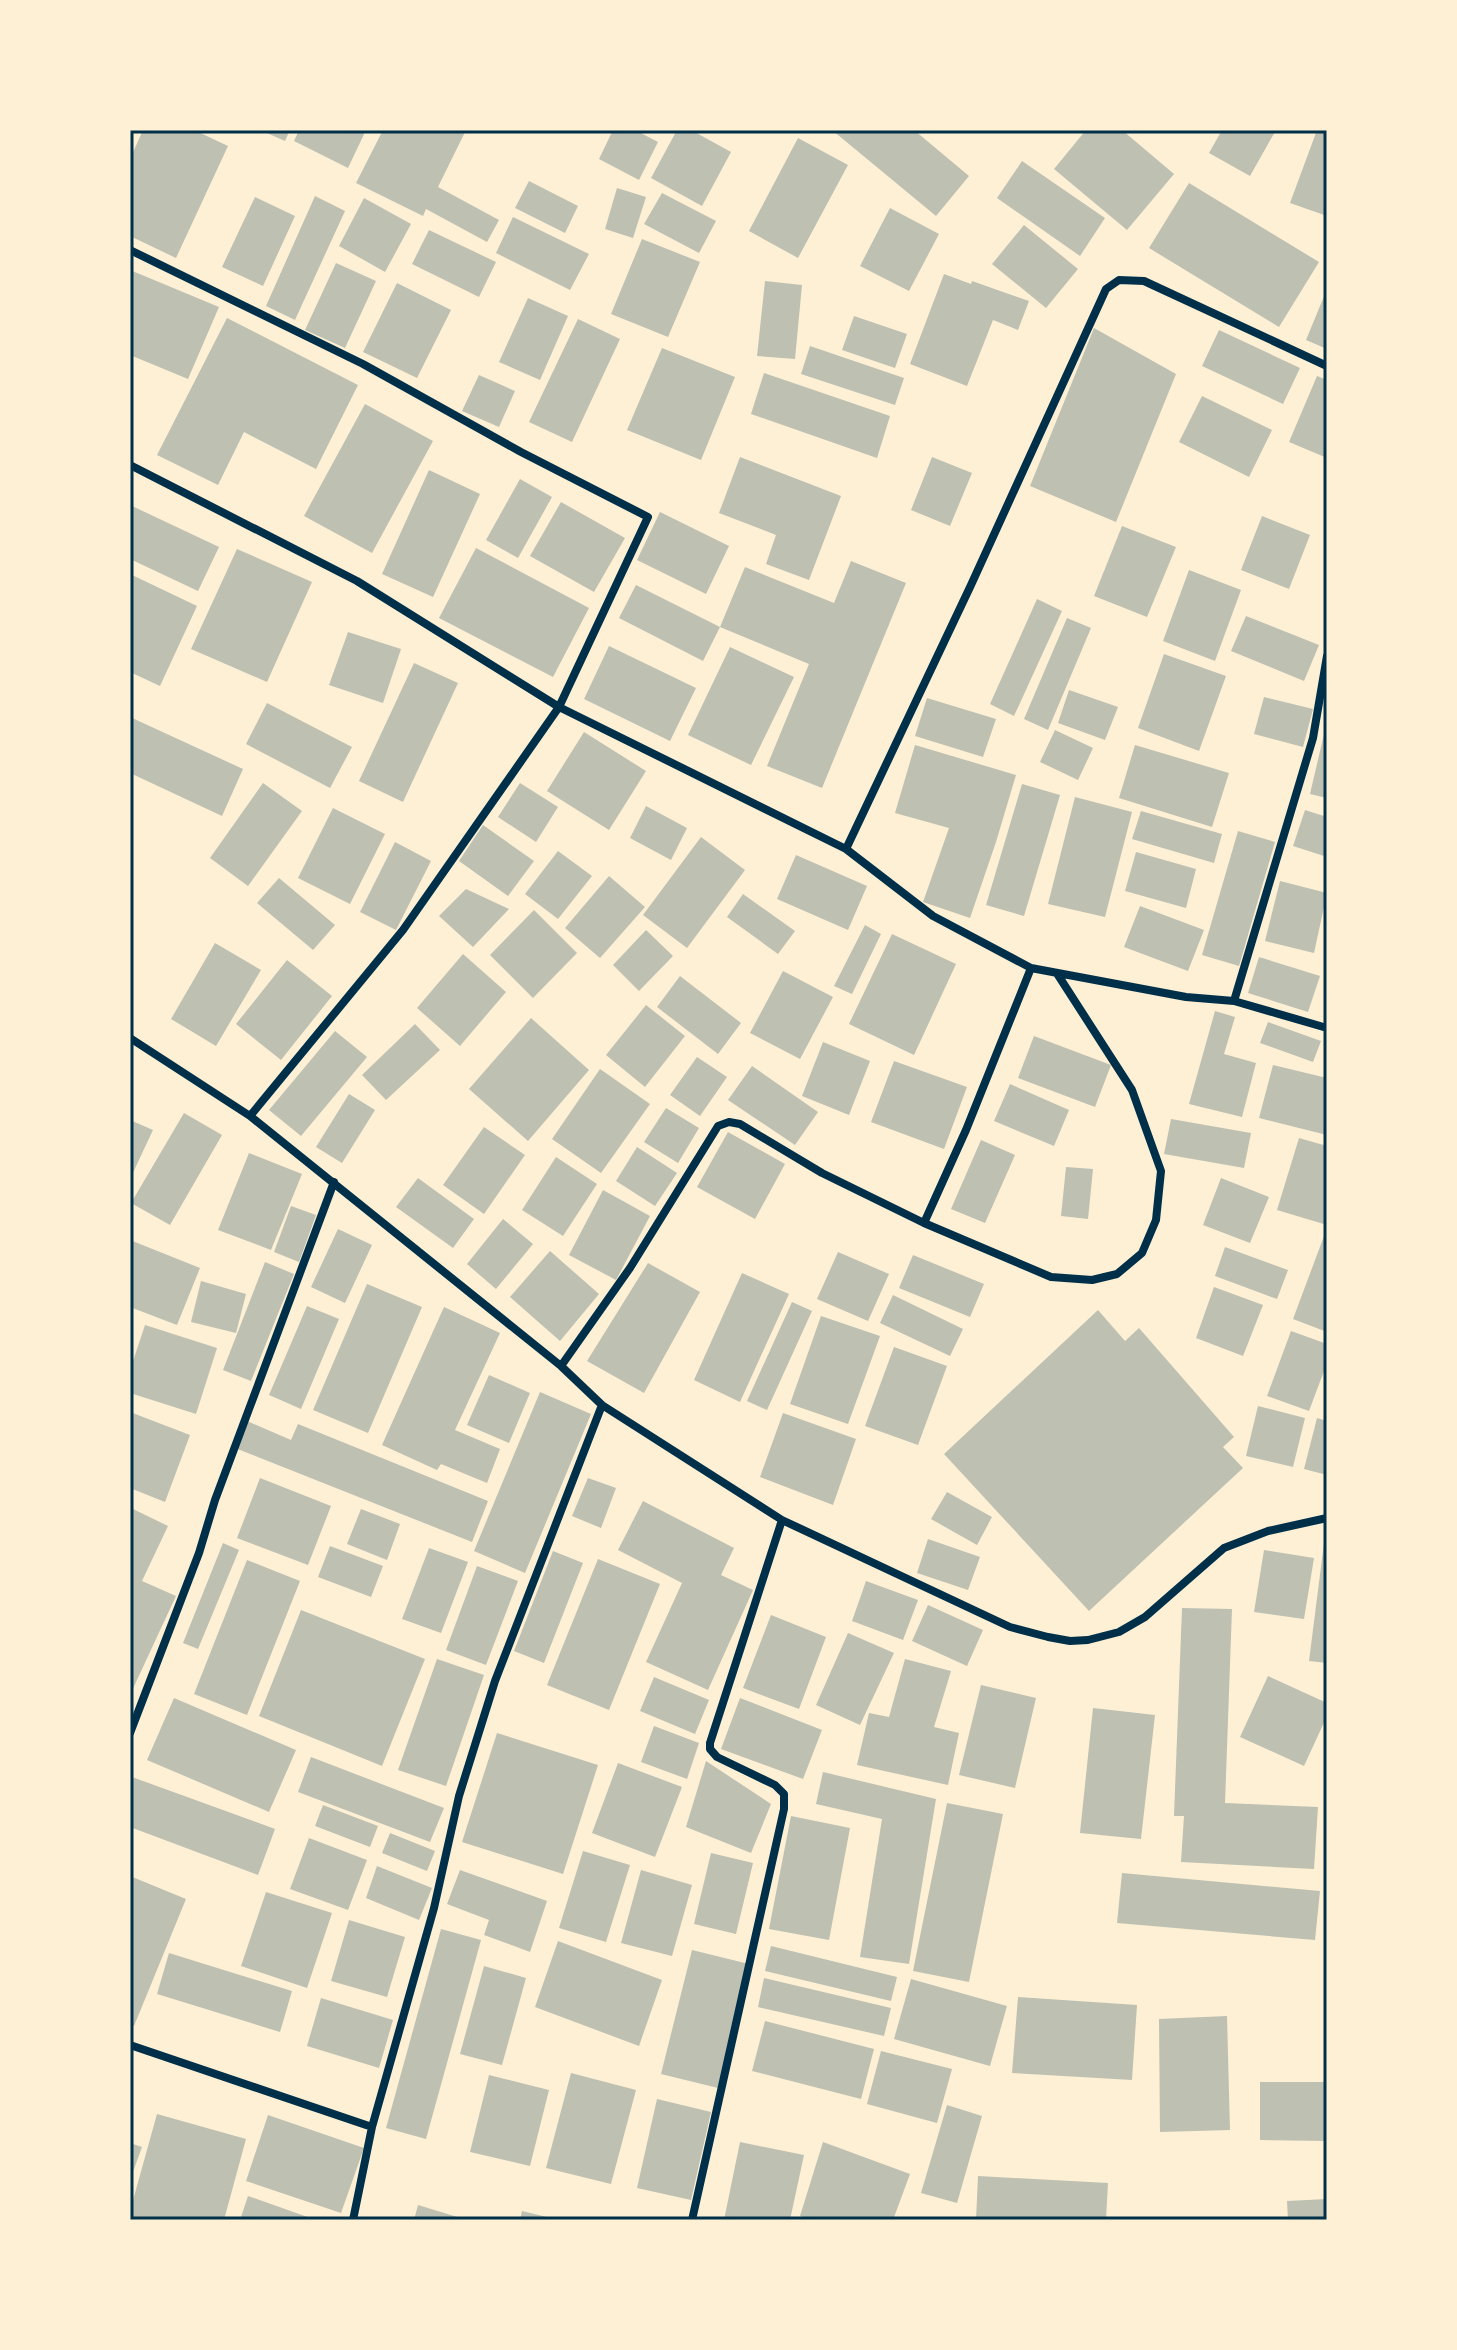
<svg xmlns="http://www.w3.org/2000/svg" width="1457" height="2350" font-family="'Source Serif 4',serif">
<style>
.building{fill:#bec0b2}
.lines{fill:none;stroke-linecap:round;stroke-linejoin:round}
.minor{stroke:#003049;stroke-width:8}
.neatline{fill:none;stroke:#003049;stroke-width:3}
</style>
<rect width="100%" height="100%" fill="#fdf0d5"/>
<path class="building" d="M143,130H194L228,146L176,258L130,236V159Z
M260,130H290L285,141Z
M299,130H366L348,168L294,141Z
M383,130H466L438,187L499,220L487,242L426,209L423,216L356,183Z
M613,130H635L658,142L639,180L599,159Z
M677,130H691L731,152L702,206L651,178Z
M832,130H914L969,176L936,216Z
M1086,130H1122L1174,174L1127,230L1054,169Z
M1222,130H1276L1250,176L1209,153Z
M1317,130H1327V216L1290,203Z
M798,138L848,165L798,258L749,231Z
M1022,161L1105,218L1080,256L997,198Z
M529,181L578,206L565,233L515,208Z
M1189,183L1319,262L1279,327L1149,248Z
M617,188L646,197L633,238L605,229Z
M662,193L716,221L699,253L644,224Z
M315,196L345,211L295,320L266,306Z
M255,197L295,216L263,286L222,267Z
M364,198L411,224L385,272L339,246Z
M890,208L939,234L909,291L860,266Z
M513,217L589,254L570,290L496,253Z
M1024,225L1078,269L1046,308L992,264Z
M429,230L496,262L479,297L412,264Z
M642,239L700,262L668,337L611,314Z
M336,263L376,281L345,348L305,330Z
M130,270L219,307L188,379L130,355Z
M944,274L971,284L972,281L1029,301L1018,330L993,320L967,386L910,364Z
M765,281L802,285L795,359L757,356Z
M397,283L451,310L417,378L363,352Z
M1327,289V349L1306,340Z
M528,298L568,316L540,380L499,362Z
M854,316L907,334L895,368L842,350Z
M227,318L358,385L316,469L244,432L218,485L157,455Z
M578,319L620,339L572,442L529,422Z
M1094,328L1176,374L1116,522L1030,486Z
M1219,330L1300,368L1283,404L1202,366Z
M810,346L904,378L895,405L801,374Z
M662,348L735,377L701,460L627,430Z
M764,373L890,416L877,458L751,414Z
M479,375L515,391L499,427L462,411Z
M1317,376L1327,380V458L1289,442Z
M1202,396L1272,430L1249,477L1179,442Z
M365,404L433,441L372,553L304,516Z
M740,457L841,496L809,580L766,564L776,535L719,513Z
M932,457L972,473L950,526L911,510Z
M429,470L480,494L433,597L382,574Z
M520,479L552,497L518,558L486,540Z
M561,502L625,538L594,592L530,556Z
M130,505L219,547L198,591L130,559Z
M660,512L729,546L706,594L637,560Z
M1262,516L1310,535L1289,589L1241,570Z
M1122,526L1176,547L1147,617L1094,596Z
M476,548L589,608L553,677L439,618Z
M237,549L312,582L267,682L191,649Z
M851,561L906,583L822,788L767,766L809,664L720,627L745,567L834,603Z
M1189,570L1241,590L1215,661L1163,641Z
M130,574L197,606L160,686L130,672Z
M636,585L720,627L703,661L619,618Z
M1037,599L1062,611L1014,716L990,704Z
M1246,616L1319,645L1304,681L1231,651Z
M1067,618L1091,628L1048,730L1024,719Z
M348,632L401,649L383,703L329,685Z
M609,646L696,688L670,741L584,699Z
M730,647L794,677L751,765L688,735Z
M1164,654L1226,676L1199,751L1138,728Z
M414,663L458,683L403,802L359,781Z
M1069,690L1118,707L1105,740L1058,723Z
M1264,697L1313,709L1303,747L1254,734Z
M927,698L996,719L983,757L915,736Z
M267,703L352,747L330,788L246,744Z
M130,717L243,769L222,816L130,773Z
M1055,730L1093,748L1078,780L1040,762Z
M584,732L646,771L609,830L547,791Z
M1324,734L1327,735V798L1310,794Z
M915,745L1016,775L996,842L970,918L923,902L949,828L895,813Z
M1135,745L1229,773L1212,827L1119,798Z
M263,783L302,811L248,886L210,858Z
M520,783L558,807L536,842L498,817Z
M1022,784L1060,795L1024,916L986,905Z
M1075,797L1132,812L1105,917L1048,904Z
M646,806L687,828L671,860L630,838Z
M333,808L385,834L350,904L298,878Z
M1305,810L1327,817V857L1293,846Z
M1141,811L1222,834L1214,863L1132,839Z
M483,825L534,861L508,896L459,861Z
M1238,831L1275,842L1239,966L1202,955Z
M701,837L745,870L687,948L643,915Z
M395,842L431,861L396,930L360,912Z
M558,851L592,876L558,919L525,894Z
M1136,852L1196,869L1186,908L1125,891Z
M796,855L867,886L848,930L777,899Z
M609,876L645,907L600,958L565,928Z
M279,878L335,925L313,950L257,903Z
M1280,881L1327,893L1314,953L1265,941Z
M466,889L509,909L473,947L439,916Z
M743,894L795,931L778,954L727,917Z
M1140,906L1204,930L1188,971L1124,947Z
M534,910L577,953L533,998L490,955Z
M865,925L881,934L852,994L834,986Z
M646,930L673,956L639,991L613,965Z
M892,934L956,964L914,1055L849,1024Z
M215,943L261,970L216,1046L171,1019Z
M463,954L506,992L460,1046L417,1008Z
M1259,957L1320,976L1308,1012L1248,993Z
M287,960L332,996L281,1060L236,1024Z
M783,971L833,997L800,1059L750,1033Z
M680,976L741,1023L718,1054L657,1007Z
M646,1005L685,1036L645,1087L606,1055Z
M1215,1011L1235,1017L1224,1054L1256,1063L1242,1117L1189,1104Z
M531,1018L589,1070L528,1141L469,1089Z
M1268,1022L1321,1041L1313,1062L1260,1043Z
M415,1024L440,1050L386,1100L362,1075Z
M335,1031L367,1057L301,1136L269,1110Z
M1034,1036L1111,1065L1095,1107L1018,1078Z
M823,1042L870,1061L849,1115L802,1096Z
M697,1057L727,1077L700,1116L670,1095Z
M894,1061L967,1087L944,1149L871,1122Z
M1273,1065L1327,1078V1135L1259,1118Z
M752,1066L818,1112L795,1145L728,1100Z
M600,1069L650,1104L601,1173L552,1139Z
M1010,1084L1069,1110L1054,1146L994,1121Z
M349,1094L375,1110L342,1163L316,1147Z
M666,1108L699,1128L678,1163L644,1142Z
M184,1113L222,1135L170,1225L131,1203Z
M1171,1119L1251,1133L1244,1168L1164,1154Z
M130,1120L153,1130L130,1179Z
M484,1127L525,1155L484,1214L443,1185Z
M728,1132L785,1164L755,1219L697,1187Z
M1299,1138L1327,1146V1225L1277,1210Z
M981,1140L1015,1155L985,1223L951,1209Z
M637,1147L677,1173L655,1206L616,1181Z
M249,1153L302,1174L271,1250L218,1230Z
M556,1157L597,1184L563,1236L522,1210Z
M1066,1167L1093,1169L1088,1219L1061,1216Z
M418,1178L474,1219L453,1248L396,1207Z
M1221,1178L1269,1197L1250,1243L1203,1225Z
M603,1190L650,1216L616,1280L569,1255Z
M291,1206L316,1215L299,1262L274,1252Z
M503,1219L533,1244L496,1289L467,1264Z
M338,1229L372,1245L345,1303L311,1287Z
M1324,1236L1327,1237V1332L1293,1319Z
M130,1240L200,1268L177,1325L130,1307Z
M1225,1247L1288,1270L1277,1299L1215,1276Z
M550,1251L599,1294L560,1341L510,1297Z
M838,1252L889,1274L868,1321L817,1299Z
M913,1255L984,1284L970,1317L899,1288Z
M265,1262L294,1274L251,1381L223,1370Z
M648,1263L700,1292L644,1393L587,1361Z
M742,1273L789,1294L740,1402L694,1380Z
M201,1281L246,1294L236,1333L191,1322Z
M367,1284L422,1307L368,1433L313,1410Z
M1214,1287L1263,1305L1243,1356L1196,1338Z
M893,1295L963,1329L950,1356L880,1323Z
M792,1302L812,1311L767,1410L747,1401Z
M307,1306L339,1319L301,1409L269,1395Z
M444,1307L500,1333L455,1430L500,1449L487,1483L441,1464L437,1470L382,1445Z
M1098,1310L1125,1341L1139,1328L1234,1437L1223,1447L1243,1468L1089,1611L944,1454Z
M821,1316L880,1336L848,1424L790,1404Z
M145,1325L217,1348L196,1414L130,1393V1370Z
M1291,1331L1327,1344V1363L1309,1411L1267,1396Z
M894,1347L947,1366L918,1445L865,1426Z
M489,1375L530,1393L509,1443L467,1425Z
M540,1392L591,1414L525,1573L474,1551Z
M1258,1406L1305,1418L1293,1467L1246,1456Z
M130,1412L190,1435L165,1502L130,1488Z
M783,1413L856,1439L833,1505L760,1477Z
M1317,1418L1327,1421V1475L1304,1469Z
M247,1421L291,1440L298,1424L488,1501L472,1542L235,1448Z
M260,1478L331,1506L308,1565L237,1538Z
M588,1478L616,1488L601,1528L572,1516Z
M947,1492L992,1517L977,1545L931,1519Z
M643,1501L734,1548L721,1575L753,1590L708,1690L646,1662L682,1583L618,1550Z
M133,1509L168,1526L142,1581L176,1596L130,1695V1515Z
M361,1509L400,1524L387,1560L347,1544Z
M928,1539L980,1557L968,1590L917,1573Z
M223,1543L239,1550L198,1649L183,1643Z
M1324,1543H1327V1663L1309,1661Z
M330,1546L383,1566L371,1597L318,1577Z
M429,1548L468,1562L441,1633L402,1619Z
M1264,1550L1314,1558L1304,1619L1254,1612Z
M553,1551L583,1563L544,1663L514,1651Z
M598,1559L660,1584L609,1710L547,1685Z
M247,1560L300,1581L247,1715L194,1694Z
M477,1566L518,1581L486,1665L446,1650Z
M866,1581L918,1600L903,1640L852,1621Z
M928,1605L983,1630L967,1666L912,1641Z
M1182,1608L1232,1609L1225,1803L1318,1807L1314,1869L1181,1862L1184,1816H1174Z
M301,1610L425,1659L382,1766L259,1716Z
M771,1615L826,1637L799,1709L743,1688Z
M848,1633L894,1653L860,1725L816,1705Z
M437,1659L484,1675L446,1786L398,1770Z
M905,1659L951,1671L934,1727L959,1733L948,1785L857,1765L869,1713L889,1717Z
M1268,1676L1327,1703V1716L1304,1766L1240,1737Z
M654,1677L709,1700L695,1734L640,1711Z
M981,1685L1036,1698L1015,1788L959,1775Z
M174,1698L296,1750L269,1812L147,1760Z
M740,1698L822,1730L803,1779L721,1749Z
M1093,1708L1155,1715L1141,1839L1080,1833Z
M654,1726L699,1743L687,1779L641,1762Z
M497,1733L598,1765L563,1874L462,1842Z
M311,1757L444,1808L430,1842L298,1792Z
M706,1761L771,1804L751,1853L686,1827Z
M618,1763L682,1787L655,1857L592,1833Z
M823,1772L936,1799L909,1964L860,1957L882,1819L816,1804Z
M132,1777L275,1829L258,1875L130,1827Z
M947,1803L1003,1814L969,1982L913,1971Z
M323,1805L378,1826L370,1847L315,1826Z
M791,1816L850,1828L829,1940L769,1929Z
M390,1833L435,1851L427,1871L382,1853Z
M309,1838L367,1860L348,1910L290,1889Z
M583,1851L630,1865L606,1942L559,1928Z
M711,1853L753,1863L736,1934L694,1924Z
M377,1866L432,1888L419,1920L366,1898Z
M460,1870L547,1901L530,1952L484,1935L489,1920L447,1904Z
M641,1870L692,1885L672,1956L621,1943Z
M1122,1873L1320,1891L1315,1940L1117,1923Z
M130,1876L186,1899L134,2026L130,2024Z
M266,1892L332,1913L307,1988L241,1966Z
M349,1920L405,1937L387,1997L331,1981Z
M441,1929L481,1940L426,2139L386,2128Z
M558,1941L662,1980L639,2046L535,2007Z
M771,1946L897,1977L891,2001L765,1971Z
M692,1950L749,1964L718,2088L661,2074Z
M169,1953L292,1991L280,2032L157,1994Z
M484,1966L526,1978L502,2065L460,2054Z
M764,1978L891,2008L884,2036L758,2007Z
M911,1979L1007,2006L990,2066L894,2039Z
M1018,1997L1137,2005L1132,2080L1012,2073Z
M321,1998L393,2020L379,2068L307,2046Z
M1227,2016L1230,2130L1160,2132L1159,2019Z
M765,2021L874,2049L861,2099L752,2071Z
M881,2051L952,2069L937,2123L867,2104Z
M571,2073L636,2090L611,2184L546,2168Z
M489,2075L549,2090L530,2166L470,2152Z
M1260,2082H1327V2141L1260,2140Z
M657,2099L711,2112L691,2200L637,2188Z
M947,2105L982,2116L957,2203L921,2193Z
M157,2114L246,2139L224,2220H130V2211Z
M268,2115L364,2148L341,2213L246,2181Z
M740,2142L804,2155L790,2220H724Z
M823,2142L910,2174L893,2220H810L800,2216Z
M130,2143L142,2147L130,2180Z
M978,2176L1108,2183L1106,2220H976Z
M248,2196L316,2220H240Z
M1327,2199V2220H1288L1287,2201Z
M418,2205L464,2219V2220H414Z
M522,2211L555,2219V2220H520Z"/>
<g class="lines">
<path class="minor" d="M130,250L363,364L521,452L648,517L559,707L403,930L250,1116
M130,465L357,581L559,707L846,849L933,916L1031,968L1186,997L1234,1001L1327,1028
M846,849L971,585L1106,289L1119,280L1144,281L1327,366
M1234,1001L1313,738L1327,656
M130,1038L250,1116L561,1366L602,1405L782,1520L1010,1627L1048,1637L1070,1641L1088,1640L1119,1632L1145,1617L1224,1548L1268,1531L1327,1518
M924,1223L1051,1277L1092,1280L1117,1274L1142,1253L1156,1220L1161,1171L1132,1090L1058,975
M561,1366L630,1268L718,1126L729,1122L740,1124L822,1173L924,1223L966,1130L1031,968
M130,1733L199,1553L215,1500L334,1182
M130,2045L372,2127L353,2220
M372,2127L434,1908L459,1796L495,1681L602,1405
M692,2220L784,1809V1794L775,1785L717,1757L710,1749V1743L782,1520"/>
</g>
<rect width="1457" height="2350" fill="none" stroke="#fdf0d5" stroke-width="264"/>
<rect x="132" y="132" width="1193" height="2086" class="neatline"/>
</svg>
